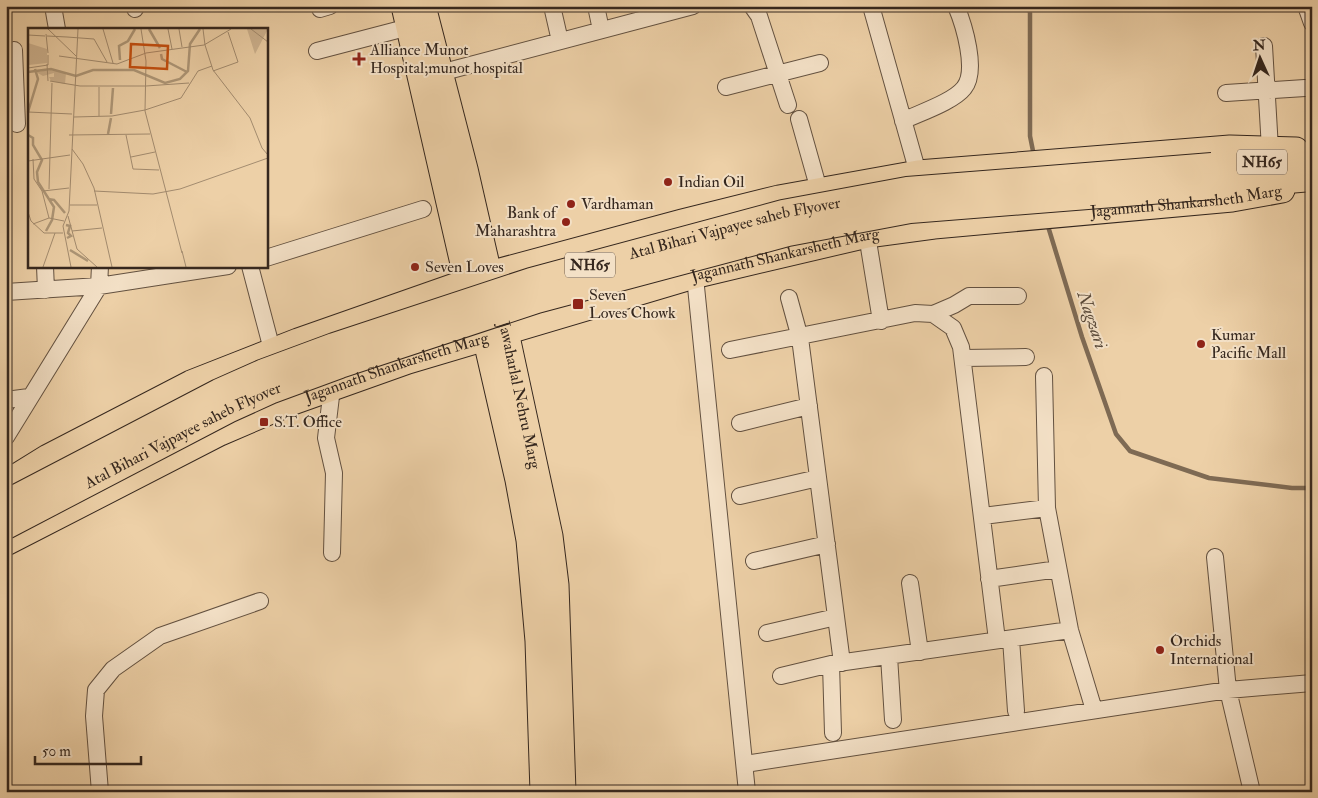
<svg xmlns="http://www.w3.org/2000/svg" width="1318" height="798" font-family="'IM FELL Double Pica',serif">
<style>
.lines{fill:none;stroke-linecap:round;stroke-linejoin:round}
.stream{stroke:#7e6a54;stroke-width:4.5}
.minor-casing{stroke:#635140;stroke-width:18}
.primary-casing{stroke:#35271e;stroke-width:27}
.trunk-casing{stroke:#35271e;stroke-width:28}
.minor{stroke:#f3e0c6;stroke-width:16}
.primary{stroke:#edd0a7;stroke-width:25}
.trunk{stroke:#edd0a7;stroke-width:26}
.trunk-bridge-casing{stroke:#35271e;stroke-width:28;stroke-linecap:butt}
.trunk-bridge{stroke:#edd0a7;stroke-width:26}
.poi-dot{fill:#8f2418;stroke:#f3e0c6;stroke-width:2}
.labels{text-anchor:middle;dominant-baseline:central;stroke-width:4;stroke-linejoin:round;paint-order:stroke}
.shield{fill:#f3e0c6;stroke:#6e5e50;stroke-width:1}
.shield-label{font-size:15px;font-weight:bold;fill:#35271e}
.poi-label{font-size:16px;fill:#35271e;stroke:#f3e0c6;text-anchor:start}
.street-label{font-size:16px;fill:#35271e;stroke:#f3e0c6}
.water-label{font-size:18px;font-style:italic;fill:#594939;stroke:#f3e0c6}
.inset-river{fill:none;stroke:#ae9778;stroke-width:2.5}
.inset-road{fill:none;stroke:#a38c70;stroke-width:1}
.view{fill:#c44f10;fill-opacity:0.15;stroke:#c44f10;stroke-width:2.5}
.inset-edge{fill:none;stroke:#35271e;stroke-width:2.5}
</style>
<rect width="100%" height="100%" fill="#edd0a7"/>
<filter id="stains"><feTurbulence type="fractalNoise" baseFrequency=".004" numOctaves="4"/><feColorMatrix values="0 0 0 0 .2 0 0 0 0 .09 0 0 0 0 .02 0 0 0 .5 -.17"/></filter>
<radialGradient id="worn" r=".72"><stop offset=".6" stop-color="#630" stop-opacity="0"/><stop offset="1" stop-color="#630" stop-opacity=".3"/></radialGradient>
<g class="lines">
<path class="stream" d="M1028,6L1030,13V136L1034,156
M1047,223L1082,337L1116,434L1130,451L1209,478L1292,488H1312"/>
<defs>
<path id="minor" d="M53,6L57,29
M134,6L135,9
M552,6L560,41
M596,6L601,30
M752,6L759,16L788,105
M871,6L918,173
M1306,6L1312,23
M320,9L330,6
M1264,46L1270,149
M14,50L17,124
M317,51L409,27
M440,73L693,6
M726,87L820,63
M1226,93L1305,88
M799,119L819,190
M903,121C919,113 953,102 964,88C978,71 964,25 956,6
M867,235L881,321
M266,258L423,209
M45,266L46,290
M250,266L275,361
M694,267L747,792
M6,292L99,286L228,266
M789,298L800,338L842,663
M933,314L953,328L961,347L997,640
M730,350L915,313L933,314L954,305L969,296H1018
M963,358L1026,357
M1044,376L1047,508L1070,630L1094,710
M332,388L326,438L334,473L332,553
M6,400L29,397
M740,423L809,406
M6,437L99,286L100,266
M740,496L818,478
M983,516L1047,508
M1215,557L1228,690L1252,792
M754,561L827,544
M989,579L1058,569
M910,583L920,652
M767,633L836,617
M1011,639L1016,711
M889,656L893,720
M831,664L833,733
M781,676L831,664L1070,630
M745,764L1228,690L1312,683
M100,792L94,716L96,690L113,669L160,636L260,601"/>
<g id="primary">
<path d="M404,6L467,281L487,345L518,480L529,540L538,641L543,792"/>
<path id="s1" d="M423,6L465,169L489,274L506,332L550,536L556,585L563,792"/>
<path d="M6,483L48,457L191,383L298,341L489,274L682,222L779,198L918,173L1230,148L1296,150"/>
<path id="s2" d="M6,543L220,433L290,403L408,361L697,275L867,235L934,226L1232,199L1282,190"/>
</g>
<path id="trunk" d="M1212,166L1312,158
M1214,186L1312,178"/>
</defs>
<use href="#minor" class="minor-casing"/>
<use href="#primary" class="primary-casing"/>
<use href="#trunk" class="trunk-casing"/>
<use href="#minor" class="minor"/>
<use href="#primary" class="primary"/>
<use href="#trunk" class="trunk"/>
<defs>
<g id="trunk-bridge">
<path id="s3" d="M6,503L219,392L264,372L334,346L531,281L783,213L907,190L1212,166"/>
<path id="s4" d="M6,526L228,410L272,390L340,365L537,300L788,233L910,210L1214,186"/>
</g>
</defs>
<use href="#trunk-bridge" class="trunk-bridge-casing"/>
<use href="#trunk-bridge" class="trunk-bridge"/>
</g>
<g class="poi-dot">
<path d="M356.5 51.5h5v5h5v5h-5v5h-5v-5h-5v-5h5z"/>
<circle cx="668" cy="182" r="5"/>
<circle cx="571" cy="204" r="5"/>
<circle cx="566" cy="222" r="5"/>
<circle cx="415" cy="267" r="5"/>
<rect x="572" y="298" width="12" height="12" rx="2.5"/>
<circle cx="1201" cy="344" r="5"/>
<rect x="259" y="417" width="10" height="10" rx="2.5"/>
<circle cx="1160" cy="650" r="5"/>
</g>
<g class="labels">
<g class="shield">
<rect x="1237" y="149.5" width="50" height="25" rx="4"/>
<rect x="565" y="252.5" width="50" height="25" rx="4"/>
</g>
<g class="shield-label">
<text x="1262" y="162">NH65</text>
<text x="590" y="265">NH65</text>
</g>
<g class="poi-label">
<text x="370" y="50">Alliance Munot<tspan x="370" dy="18">Hospital;munot hospital</tspan></text>
<text x="678" y="182">Indian Oil</text>
<text x="581" y="204">Vardhaman</text>
<text x="556" y="213" text-anchor="end">Bank of<tspan x="556" dy="18">Maharashtra</tspan></text>
<text x="425" y="267">Seven Loves</text>
<text x="589" y="295">Seven<tspan x="589" dy="18">Loves Chowk</tspan></text>
<text x="1211" y="335">Kumar<tspan x="1211" dy="18">Pacific Mall</tspan></text>
<text x="274" y="422">S.T. Office</text>
<text x="1170" y="641">Orchids<tspan x="1170" dy="18">International</tspan></text>
</g>
<g class="street-label">
<text stroke="none"><textPath href="#s2" startOffset="1239">Jagannath Shankarsheth Marg</textPath></text>
<text stroke="none"><textPath href="#s3" startOffset="782">Atal Bihari Vajpayee saheb Flyover</textPath></text>
<text stroke="none"><textPath href="#s2" startOffset="834">Jagannath Shankarsheth Marg</textPath></text>
<text stroke="none"><textPath href="#s2" startOffset="429">Jagannath Shankarsheth Marg</textPath></text>
<text stroke="none"><textPath href="#s1" startOffset="401">Jawaharlal Nehru Marg</textPath></text>
<text stroke="none"><textPath href="#s4" startOffset="199">Atal Bihari Vajpayee saheb Flyover</textPath></text>
</g>
<g class="water-label">
<text transform="translate(1092 320) rotate(71)">Nagzari</text>
</g>
</g>
<g transform="translate(28 28)">
<rect width="240" height="240" fill="#edd0a7"/>
<path d="M219,1H240L227,26ZM0,15L19,21V35L1,37ZM23,42L38,45L37,56L23,53L21,49H26V45L15,48L8,44Z" fill="#ceb390"/>
<path class="inset-river" d="M121,1L132,20M133,26L134,31L159,44M92,32L91,18L100,13L107,1M0,44L23,41L48,48L65,42H106L137,55L152,51L160,43L162,16L172,1M0,84L10,51L7,41M83,86L85,60M80,106L83,90M0,107L5,110V117L14,132L9,144L10,154L26,179L24,192L18,203M20,171L26,172L37,185M38,197L42,198L40,205L43,208L39,210M42,222L60,233"/>
<path class="inset-road" d="M20,1L48,28M75,1L85,35M113,1L118,33L117,83L154,225M140,1L144,21M151,1L154,19M175,1L177,17M223,1L240,14M18,6L20,25M0,7L17,8M19,8L39,9M39,9L66,11L79,34M177,17L185,42L222,90L234,120L240,127M31,28L89,36L118,25L176,17L203,1M19,36L20,53M0,40L20,37V27M185,43L210,34L200,4M0,49V70M22,53L52,58H117M118,58L161,55M71,59V88M117,82L153,70L170,43L184,38M0,84L44,86M46,89L84,88L117,82M41,107L122,106M98,107L105,141L131,142M44,121L55,136L66,160L84,239M103,129L127,124M5,131L6,151L14,163L21,190M0,133L42,127M21,161L24,55M15,163L41,160M66,163L125,166L152,161L240,130M42,177H69M0,184L3,193L16,205H35M40,188L49,221L69,239M5,196L21,190L36,193M44,203L74,200M154,223L158,239M15,239L27,205M43,239L35,198L41,183L50,1"/>
<path class="view" d="M103,16L140,18L139,41L102,39Z"/>
<rect width="240" height="240" class="inset-edge"/>
</g>
<rect width="1318" height="798" fill="none" stroke="#edd0a7" stroke-width="25"/>
<rect x="8" y="8" width="1303" height="783" fill="none" stroke="#35271e" stroke-width="2.5"/>
<rect x="12" y="12" width="1293" height="773" fill="none" stroke="#35271e"/>
<g transform="translate(1260 58) rotate(357)" stroke="#f3e0c6" stroke-width="4" paint-order="stroke">
<path d="M0-4L9 19L0 12L-9 19Z" fill="#35271e"/>
<text y="-8" font-size="14" font-weight="bold" text-anchor="middle" fill="#35271e">N</text>
</g>
<path d="M35 756v8h106v-8" fill="none" stroke="#35271e" stroke-width="2.5"/>
<text x="42" y="756" font-size="15" fill="#35271e" stroke="#f3e0c6" stroke-width="4" paint-order="stroke">50 m</text>
<rect width="100%" height="100%" filter="url(#stains)"/>
<rect width="100%" height="100%" fill="url(#worn)"/>
</svg>
